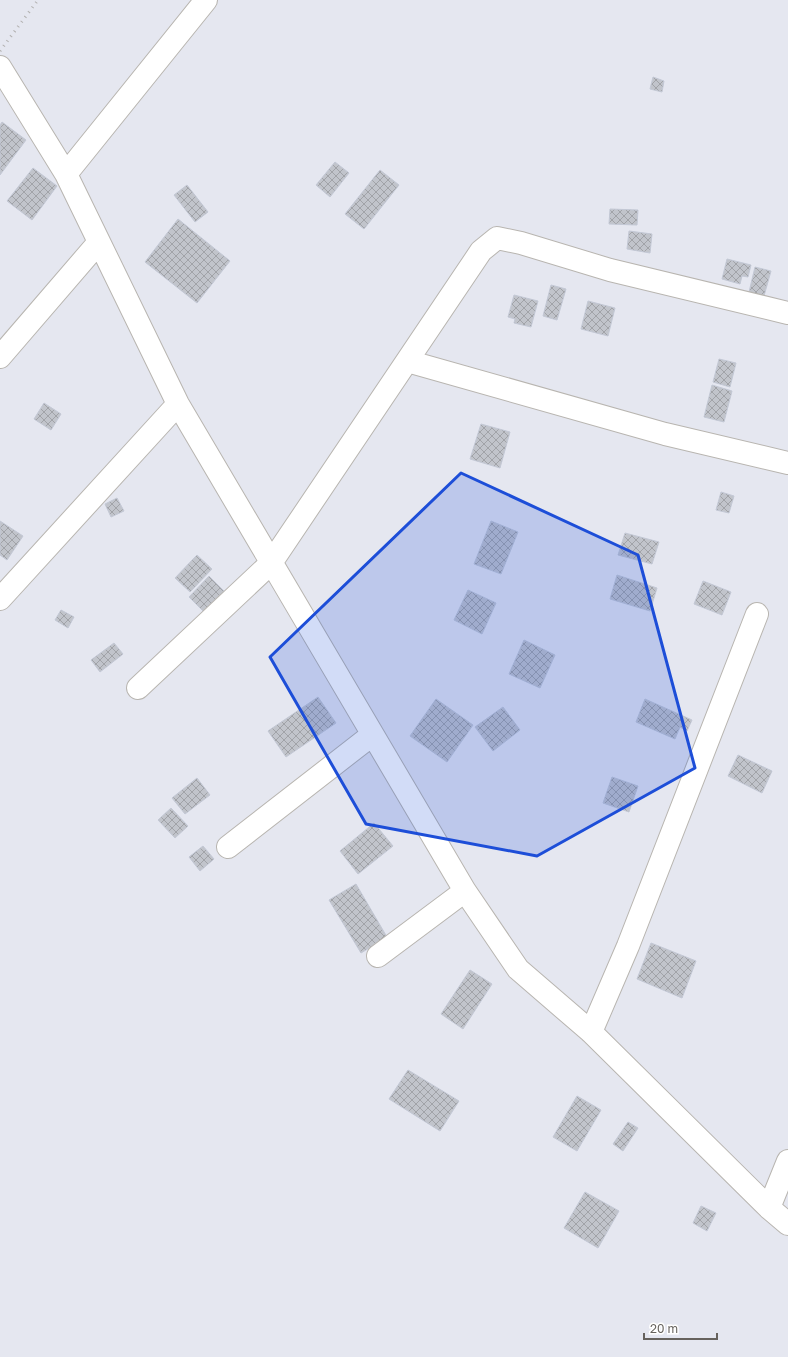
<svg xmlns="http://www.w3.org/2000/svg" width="788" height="1357" font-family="'Golos Text',sans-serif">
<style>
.building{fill:url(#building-cross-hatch);stroke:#c3c8d5}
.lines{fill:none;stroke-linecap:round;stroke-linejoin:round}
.minor-casing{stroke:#b8b5b0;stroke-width:24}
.minor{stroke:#fff;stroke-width:22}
.rail{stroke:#b2b1b0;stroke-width:3;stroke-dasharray:1 5;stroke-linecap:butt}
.marked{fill:#1d4ed8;fill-opacity:0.2;stroke:#1d4ed8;stroke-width:3;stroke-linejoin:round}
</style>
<defs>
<pattern id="building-cross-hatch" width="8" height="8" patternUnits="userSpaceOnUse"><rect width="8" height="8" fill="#c1c4cb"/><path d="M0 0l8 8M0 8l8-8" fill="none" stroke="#a1a3a8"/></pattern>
</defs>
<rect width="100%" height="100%" fill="#e5e7f0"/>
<path class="building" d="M653,77L664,81L662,92L650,89Z
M2,122L26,140L0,175V125Z
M335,162L349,173L330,197L316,185Z
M33,168L57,186L32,220L7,201Z
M380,170L399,185L364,229L345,214Z
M187,185L208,212L195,222L174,195Z
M610,209L638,210L637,225L609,224Z
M178,219L230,261L197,303L145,262Z
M629,231L652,234L650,253L627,249Z
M727,259L751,265L748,277L742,276L740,284L722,279Z
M755,267L771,271L764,296L749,292Z
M551,285L566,289L557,320L543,316Z
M514,295L538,301L531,327L514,323L515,319L508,317Z
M588,301L615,308L608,336L581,329Z
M719,359L736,363L730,387L713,382Z
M712,385L732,391L724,422L704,417Z
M44,403L61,414L51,430L34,419Z
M481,424L510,432L500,468L470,459Z
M721,492L734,496L729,513L716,510Z
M117,498L124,511L111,517L105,504Z
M0,521L23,536L7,560L0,555Z
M491,521L518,532L501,574L474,564Z
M625,533L659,542L652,564L618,555Z
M197,555L212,569L190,592L175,578Z
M617,575L657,588L650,611L610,599Z
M209,576L224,591L204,612L189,597Z
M703,581L731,592L722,615L694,604Z
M468,590L496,603L482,634L454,620Z
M61,610L74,617L68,628L55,620Z
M524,640L555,655L540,688L509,674Z
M114,643L123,654L100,672L91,660Z
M318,697L336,723L286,757L268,731Z
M436,699L473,725L447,762L410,736Z
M645,699L692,720L687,731L680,727L675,739L636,722Z
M503,707L520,730L493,751L475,727Z
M738,755L772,771L762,793L728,776Z
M612,777L638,786L629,812L603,803Z
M197,778L210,795L185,814L172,798Z
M171,808L188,826L175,838L158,820Z
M374,823L393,846L358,874L340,851Z
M203,846L214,859L200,871L189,857Z
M356,884L387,937L361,953L329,900Z
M651,943L696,961L682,998L637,979Z
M470,970L492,984L463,1029L441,1014Z
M408,1070L459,1101L440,1131L389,1099Z
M577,1096L601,1110L577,1151L553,1137Z
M628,1122L638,1128L623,1151L613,1144Z
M585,1192L619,1211L598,1248L564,1228Z
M701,1206L716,1213L707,1231L693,1223Z"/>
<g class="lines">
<defs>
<path id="minor" d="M0,67L66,174L178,404L465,891L518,969L591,1032L769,1208L788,1224
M66,174L206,0
M0,357L99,242
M407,361L665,434L788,463
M0,599L178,404
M138,688L271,563L481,251L497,238L521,243L610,270L788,313
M228,847L372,735
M378,956L465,891
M591,1032L628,946L757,614
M769,1208L788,1161"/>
</defs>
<use href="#minor" class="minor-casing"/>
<use href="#minor" class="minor"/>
<path class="rail" d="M0,51L38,0"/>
</g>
<path class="marked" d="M461,473L638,555L695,768L537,856L366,824L270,657Z"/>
<path d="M644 1333v6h73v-6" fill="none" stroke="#66625d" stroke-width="2"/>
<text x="650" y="1333" font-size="12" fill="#66625d" stroke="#ffffff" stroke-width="3" paint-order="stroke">20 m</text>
</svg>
